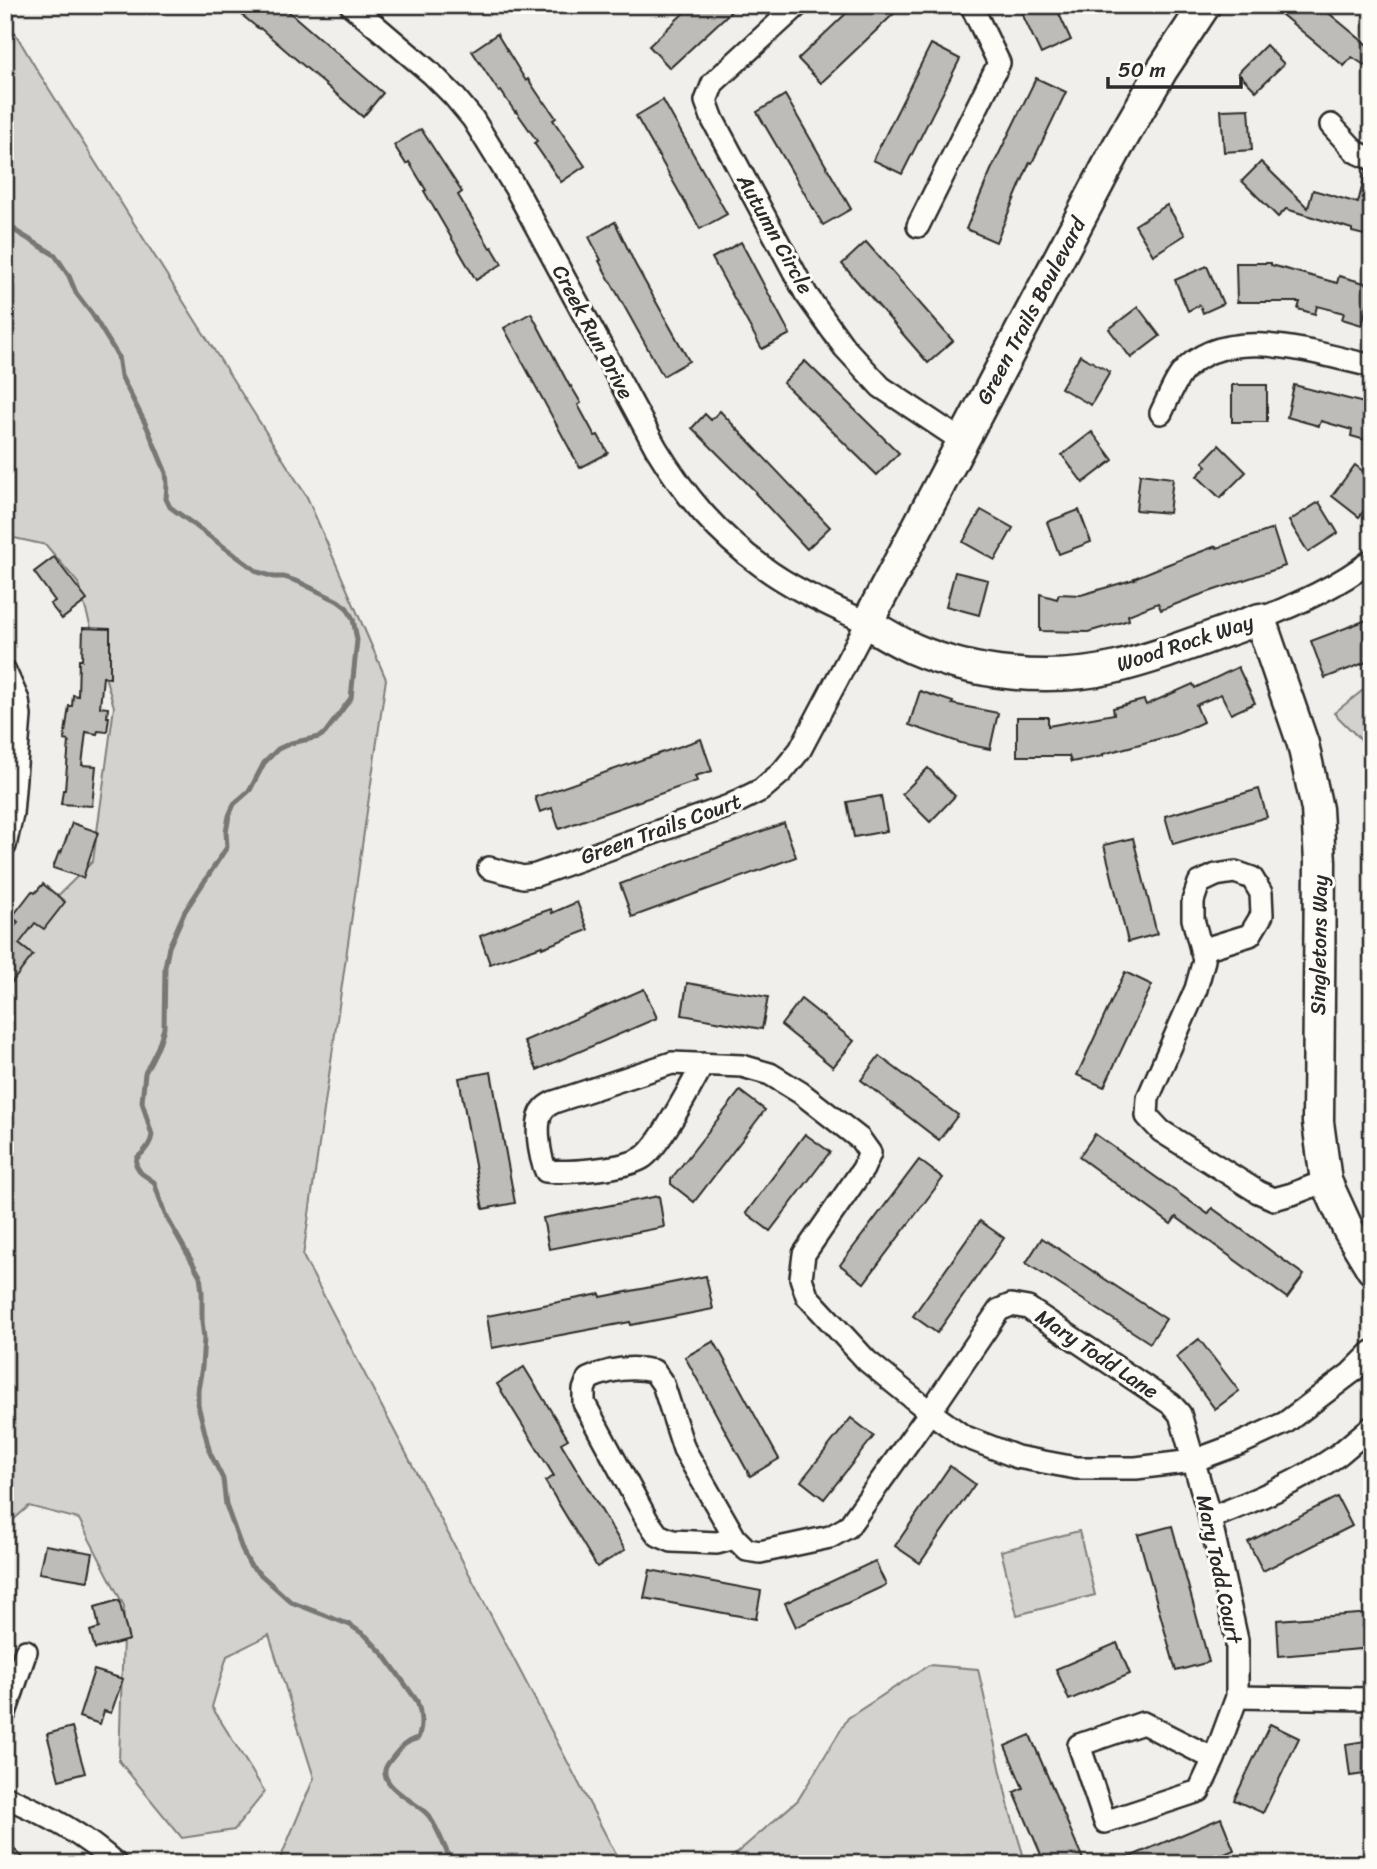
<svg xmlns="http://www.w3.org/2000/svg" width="1377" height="1869" font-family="Sriracha,sans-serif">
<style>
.green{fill:#d3d2cf;stroke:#7f7e7d;stroke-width:2}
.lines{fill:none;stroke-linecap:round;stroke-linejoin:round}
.stream{stroke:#777775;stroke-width:5}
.building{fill:#bdbcb8;stroke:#2b2b2b;stroke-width:2}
.street-casing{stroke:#2b2b2b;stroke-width:26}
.secondary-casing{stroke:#2b2b2b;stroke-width:35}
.street{stroke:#fdfcf7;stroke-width:21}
.secondary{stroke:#fdfcf7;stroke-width:30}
.labels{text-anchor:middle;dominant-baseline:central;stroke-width:6;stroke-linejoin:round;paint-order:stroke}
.street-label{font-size:21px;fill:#2b2b2b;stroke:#fdfcf7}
</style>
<rect width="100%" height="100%" fill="#f0efeb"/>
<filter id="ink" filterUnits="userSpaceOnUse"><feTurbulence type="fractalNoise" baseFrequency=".0143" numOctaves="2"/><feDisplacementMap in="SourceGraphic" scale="14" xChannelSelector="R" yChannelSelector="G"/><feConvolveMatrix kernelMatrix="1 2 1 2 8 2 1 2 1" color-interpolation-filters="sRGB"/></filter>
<g filter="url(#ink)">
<g class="green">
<polygon points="5,16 37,70 307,497 386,679 303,1256 621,1864 278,1864 314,1778 269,1635 227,1656 212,1707 265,1792 234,1830 182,1838 119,1761 124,1606 79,1519 29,1506 5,1527 5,1143 10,1114 5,1083 5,948 93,861 114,707 78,583 46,545 5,536"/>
<polygon points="1372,683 1372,751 1334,713"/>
<polygon points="1079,1531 1095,1595 1017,1615 1001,1551"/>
<polygon points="929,1665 978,1669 1009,1808 1026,1864 724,1864 798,1800 848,1718"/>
</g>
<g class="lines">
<path class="stream" d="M5,219l12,13 38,23 14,21 7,17 16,21 26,42 3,20 26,51 19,46 1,11 -1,15 4,8 88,65 16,5h10l15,5 39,19 9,7 6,11 4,21 -6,58 -26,35 -6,4 -28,6 -13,6 -14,14 -14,27 -16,14 -5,12 -3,16 1,15 -42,64 -16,36 -4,20 -1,61 -6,19 -13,26 -3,29 10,33c-1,10 -8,17 -15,23l-1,7 5,8 13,9 11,32 35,62 2,16v29l2,17 -2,29 -4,23v15l12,48 13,26 3,26 17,47 7,13 41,37 59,23 16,11 19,20 32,45c4,11 6,26 1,37 -12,3 -17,9 -25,19 -3,4 -7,8 -8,13 -3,18 33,33 43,45 9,11 16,31 22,44l4,5"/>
</g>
<g class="building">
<polygon points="251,5 281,5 383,93 363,117 260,28 259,29 243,16"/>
<polygon points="692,5 738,5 670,68 649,46"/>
<polygon points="855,5 903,5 821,83 798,59"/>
<polygon points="1018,5 1055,5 1071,40 1041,54"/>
<polygon points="1270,5 1319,5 1372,49 1372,70 1352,57 1344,66"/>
<polygon points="497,34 526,81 528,79 544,103 545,102 556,118 553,120 585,166 561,182 534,143 537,141 516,111 515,112 501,91 499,92 472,51"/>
<polygon points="931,44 960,59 902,174 873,160"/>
<polygon points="1266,45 1284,64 1256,91 1238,73"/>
<polygon points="1036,78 1066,92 1032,163 1030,162 996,242 966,229 991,170"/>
<polygon points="785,95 851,209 823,225 757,112"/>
<polygon points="663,100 727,214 700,229 636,116"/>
<polygon points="1249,109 1252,150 1224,152 1221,110"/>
<polygon points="421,129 462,192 458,195 490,248 492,247 502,264 476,280 424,191 426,190 409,162 406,164 394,145"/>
<polygon points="1261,162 1308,208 1313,190 1358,203 1366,171 1372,172 1372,237 1352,232 1352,229 1286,209 1278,217 1242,181"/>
<polygon points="1167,205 1185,235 1153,255 1135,225"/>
<polygon points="615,222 635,264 689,361 663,376 599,261 601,260 589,237"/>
<polygon points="741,242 790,334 762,349 712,258"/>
<polygon points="866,242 953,341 928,363 842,264"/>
<polygon points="1236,263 1271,263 1271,265 1337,283 1339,276 1372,285 1362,325 1342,319 1344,313 1317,306 1315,314 1298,309 1300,302 1237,302"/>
<polygon points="1207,266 1223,304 1203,313 1200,305 1188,311 1175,280"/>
<polygon points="1138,307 1160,336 1131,358 1109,329"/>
<polygon points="531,313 570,387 571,386 581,403 578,405 595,436 598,435 608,453 580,468 504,328"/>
<polygon points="1080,355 1110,372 1091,405 1061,388"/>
<polygon points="805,361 899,453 877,475 783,383"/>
<rect x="1232" y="385" width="35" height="37"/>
<polygon points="1294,385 1372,405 1372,431 1369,441 1351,436 1352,430 1321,421 1319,426 1287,417"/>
<polygon points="720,411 830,527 807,549 755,493 756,492 692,428 705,414 711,420"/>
<polygon points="1092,432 1113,460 1083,483 1062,455"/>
<polygon points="1219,445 1246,472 1220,498 1197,476 1207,466 1203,462"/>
<polygon points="1355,465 1372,478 1372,500 1359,517 1332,496"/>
<polygon points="1140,474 1173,478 1169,513 1136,510"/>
<polygon points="1319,502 1338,533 1308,552 1289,521"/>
<polygon points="981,510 1013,528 995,560 963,542"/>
<polygon points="1079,510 1091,542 1059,554 1047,522"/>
<polygon points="1273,529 1285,566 1197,596 1161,610 1158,603 1128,615 1129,620 1088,632 1040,631 1040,594 1057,599 1059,594 1081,595 1135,579 1134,578 1166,565 1216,546 1217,548"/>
<polygon points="54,557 87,600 62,619 50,604 55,601 34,572"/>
<polygon points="955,572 988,580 979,615 946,606"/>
<polygon points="1372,618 1372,660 1325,678 1311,641"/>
<polygon points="83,628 110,629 110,678 103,677 100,707 108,708 107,717 109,717 107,732 98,731 97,734 86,732 82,765 96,766 92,806 61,804 63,790 65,790 69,741 64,740 69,706 72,706 73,695 78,696 79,660 82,660"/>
<polygon points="1238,667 1255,703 1231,714 1221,694 1196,705 1203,722 1177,734 1103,754 1103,756 1071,762 1069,756 1017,756 1017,717 1048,717 1048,726 1114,714 1113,708 1144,700 1146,705 1193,684 1195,688"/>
<polygon points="920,691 953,702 952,704 998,713 990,749 961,743 909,725"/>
<polygon points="701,739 712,771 695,776 697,781 559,829 552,808 540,812 535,797"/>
<polygon points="928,768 955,796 930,822 902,794"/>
<polygon points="1259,789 1267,817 1173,844 1165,816"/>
<polygon points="881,796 887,831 854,837 847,802"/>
<polygon points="72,823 98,832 83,878 53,868 59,852 61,853"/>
<polygon points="784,823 796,857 632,917 620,884"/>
<polygon points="1133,838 1157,934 1128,942 1104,845"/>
<polygon points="43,884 65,902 44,929 35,923 19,944 33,955 5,991 5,933 8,935 18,922 12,917 32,891 35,893"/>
<polygon points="577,902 588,930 542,948 542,946 490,964 480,936 525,918 551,909 552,913"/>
<polygon points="1125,972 1152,985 1104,1087 1077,1075"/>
<polygon points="687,983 768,997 762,1029 682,1015"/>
<polygon points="644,989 657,1018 537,1070 524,1041"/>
<polygon points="801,999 854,1041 833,1067 781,1025"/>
<polygon points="879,1056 958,1115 939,1140 861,1080"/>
<polygon points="491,1072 515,1203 483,1209 459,1078"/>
<polygon points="740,1091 765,1110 694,1202 671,1184 671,1179"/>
<polygon points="805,1134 830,1152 770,1231 746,1213"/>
<polygon points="1095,1134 1208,1214 1212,1208 1304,1275 1287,1298 1176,1217 1171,1224 1079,1157"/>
<polygon points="919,1160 943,1178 864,1283 840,1265"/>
<polygon points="659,1196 664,1227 549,1249 543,1218"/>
<polygon points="980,1221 1004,1238 937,1333 913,1316"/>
<polygon points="1042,1238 1166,1319 1150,1343 1026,1263"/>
<polygon points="706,1276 713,1309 631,1325 630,1322 492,1348 487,1316 600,1294 601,1297"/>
<polygon points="1199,1339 1239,1391 1215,1409 1176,1357"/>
<polygon points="714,1341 779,1459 750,1476 685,1357"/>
<polygon points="524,1367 568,1439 561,1443 625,1550 597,1567 545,1481 554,1476 497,1384"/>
<polygon points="851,1418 874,1436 824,1499 801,1481"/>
<polygon points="950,1466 975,1484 920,1563 895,1546"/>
<polygon points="1337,1497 1352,1526 1263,1571 1248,1542"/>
<polygon points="1172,1526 1209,1662 1176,1671 1138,1535"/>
<polygon points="45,1545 93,1553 88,1581 39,1573"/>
<polygon points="875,1561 886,1585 796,1627 785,1603"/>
<polygon points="650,1570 761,1591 756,1619 644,1598"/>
<polygon points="119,1600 129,1640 95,1649 90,1631 99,1628 95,1607"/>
<polygon points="1372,1613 1372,1648 1279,1656 1277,1620"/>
<polygon points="1117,1643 1130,1674 1069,1700 1056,1669"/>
<polygon points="94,1670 123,1679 111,1713 104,1711 100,1724 79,1717"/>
<polygon points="1270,1724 1299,1738 1263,1813 1234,1800"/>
<polygon points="72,1727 85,1773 59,1780 47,1734"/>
<polygon points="1030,1735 1085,1864 1045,1864 1014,1792 1023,1788 1005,1746"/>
<polygon points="1372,1740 1372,1773 1350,1776 1346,1744"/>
<polygon points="1221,1818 1234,1850 1202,1864 1113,1864"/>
<polygon points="5,1841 30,1864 5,1864"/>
</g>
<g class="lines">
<defs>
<g id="street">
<path d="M351,5l81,69 21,21 20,24 43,70 140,259c29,48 61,86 107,119 31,23 69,39 104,56l-67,127 -18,22 -21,18 -32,16 -193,69 -13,2 -34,-9"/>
<polyline points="798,5 713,83 706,101 713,120 806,294 844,347 881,387 962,441"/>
<polyline points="1331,125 1356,152 1372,159"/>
<polyline points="918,226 999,63 971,5"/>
<path d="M1161,413c6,-12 12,-28 20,-39 42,-53 137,-20 191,-8"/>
<path d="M1260,619c40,-16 78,-33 112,-59"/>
<polyline points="5,671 18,700 20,716 12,814 5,846"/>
<polyline points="1201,950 1250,935 1262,915 1261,893 1252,878 1235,872 1216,875 1199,883 1193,901 1193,919 1204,960 1196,989 1148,1098 1147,1116 1161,1131 1258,1192 1274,1199 1292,1194 1326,1181"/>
<path d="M703,1064c-11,20 -44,84 -61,94 -18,11 -75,15 -96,13 -6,-13 -13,-51 -2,-62 2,-3 6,-5 10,-7l118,-39 70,3 28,8 31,19 59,46 10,14 -7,16 -59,85 -3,24 6,18 60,65 63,51 33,24 54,21 59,11h60l57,-7 46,-17 46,-21 66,-50 21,-21"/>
<path d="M1210,1518c44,-17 89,-36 128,-63 11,-9 22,-19 34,-28"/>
<path d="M735,1538l-18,5 -45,-2 -14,-6 -11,-15 -63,-117v-13l4,-11c21,-10 43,-13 66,-8l9,13 21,65 51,89 12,12 13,2 70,-15 18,-10 82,-115 69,-102 12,-5 17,3 143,96 9,10 30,104 27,122v57l-23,62 -15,32 -94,31 -26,-77 64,-22 71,36"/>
<polyline points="1237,1697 1372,1699"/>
<polyline points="5,1713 26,1651"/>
<path d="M5,1797c40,16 79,38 111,67"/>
</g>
<path id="secondary" d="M1205,5l-43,65 -45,78 -250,475c15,9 31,19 47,26 60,26 135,33 199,19 50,-12 98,-32 147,-49l43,125 14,65 3,53 -2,260 8,59 22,48 24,40"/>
</defs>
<use href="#street" class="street-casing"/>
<use href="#secondary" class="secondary-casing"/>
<use href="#street" class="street"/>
<use href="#secondary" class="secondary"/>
</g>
</g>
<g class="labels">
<g class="street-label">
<text transform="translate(775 234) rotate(61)">Autumn Circle</text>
<text transform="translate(1031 311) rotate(-62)">Green Trails Boulevard</text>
<text transform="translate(593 332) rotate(62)">Creek Run Drive</text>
<text transform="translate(1185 643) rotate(-18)">Wood Rock Way</text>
<text transform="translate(661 829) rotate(-20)">Green Trails Court</text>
<text transform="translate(1319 945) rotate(-89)">Singletons Way</text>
<text transform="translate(1097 1354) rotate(34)">Mary Todd Lane</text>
<text transform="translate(1219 1569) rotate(78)">Mary Todd Court</text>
</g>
</g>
<rect width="1377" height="1869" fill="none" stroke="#fdfcf7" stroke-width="28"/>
<rect x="14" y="14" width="1349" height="1841" fill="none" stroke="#2b2b2b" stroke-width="2.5" filter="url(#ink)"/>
<path d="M1108 77v10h133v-10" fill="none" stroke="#2b2b2b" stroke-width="3.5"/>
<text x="1118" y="77" font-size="21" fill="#2b2b2b" stroke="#fdfcf7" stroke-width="5" paint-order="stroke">50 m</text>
</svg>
